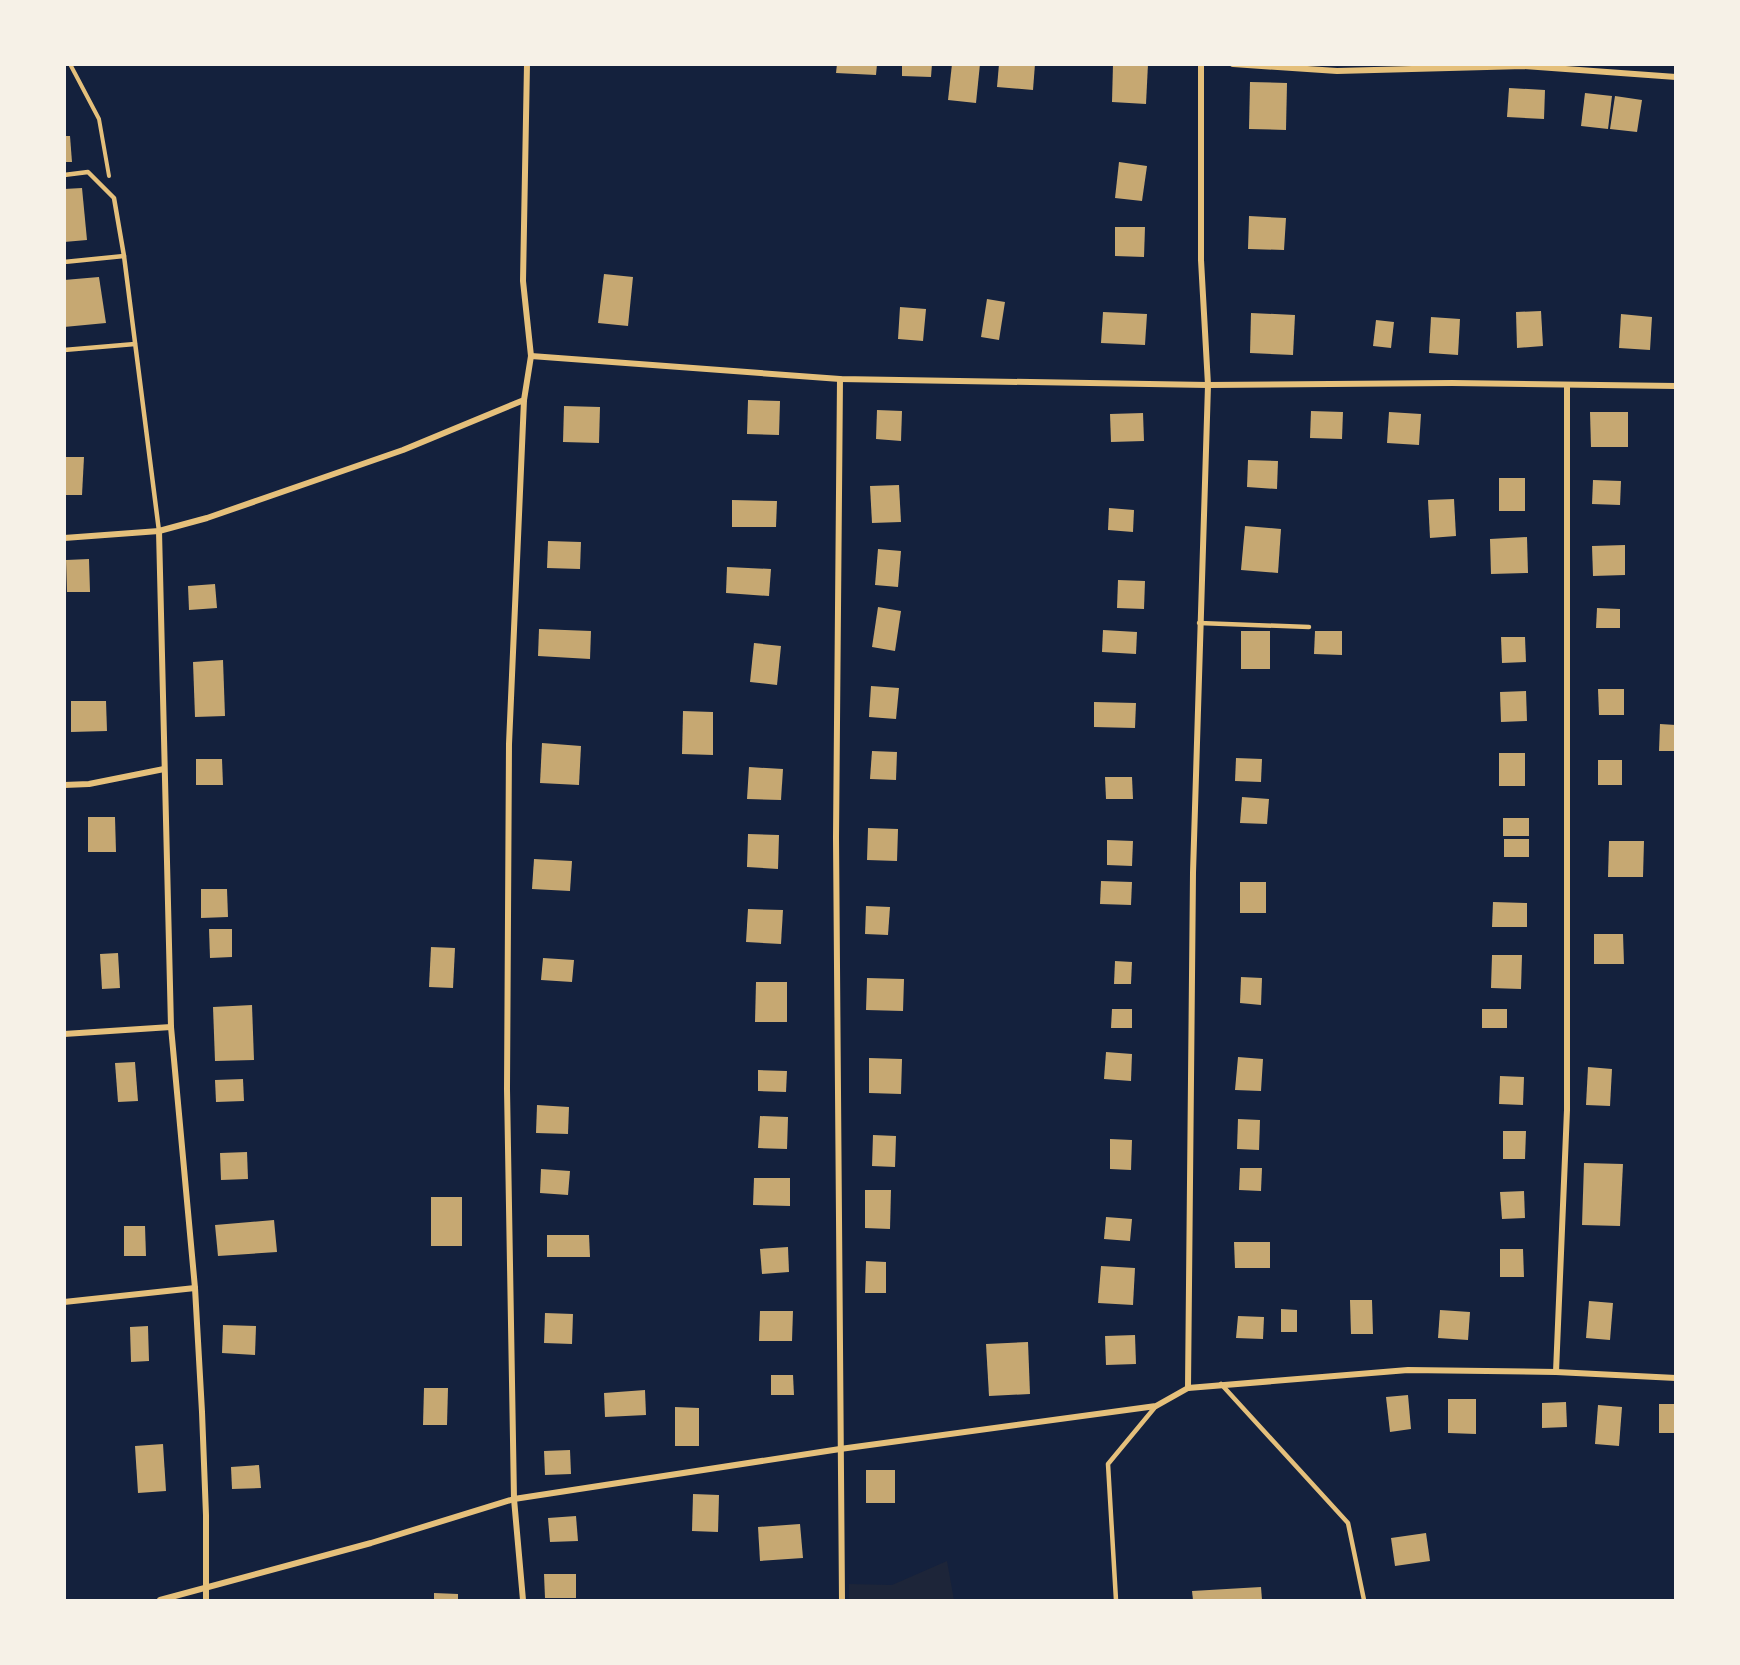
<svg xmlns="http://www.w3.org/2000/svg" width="1740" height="1665" font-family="'Work Sans',sans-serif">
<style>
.green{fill:#1d2539}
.building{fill:#c6a872}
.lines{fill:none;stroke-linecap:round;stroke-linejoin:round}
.path{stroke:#e5c07b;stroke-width:4}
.service{stroke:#e5c07b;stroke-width:4.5}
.minor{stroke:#e5c07b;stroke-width:6}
</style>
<rect width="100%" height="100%" fill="#14213d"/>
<polygon class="green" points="947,1561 954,1600 849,1600 849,1584 892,1585"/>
<g class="building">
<polygon points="837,64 877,64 876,75 836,73"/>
<polygon points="902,64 932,64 931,77 902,76"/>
<polygon points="952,64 980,64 976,103 948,100"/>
<polygon points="999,64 1035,64 1033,90 997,87"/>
<polygon points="1113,64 1148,64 1146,104 1112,102"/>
<polygon points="1250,82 1287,83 1286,130 1249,129"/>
<polygon points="1509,88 1545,90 1544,119 1507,117"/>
<polygon points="1585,93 1612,96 1608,129 1581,126"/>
<polygon points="1615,96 1642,100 1637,132 1610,129"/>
<polygon points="64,136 70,136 72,162 64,162"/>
<polygon points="1119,162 1147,166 1142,201 1115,198"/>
<polygon points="82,188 87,240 64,242 64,189"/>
<polygon points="1249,216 1286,218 1284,250 1248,249"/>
<polygon points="1115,227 1145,227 1144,257 1115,256"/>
<polygon points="604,274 633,277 628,326 598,323"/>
<polygon points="99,277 106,323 64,327 64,280"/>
<polygon points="987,299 1005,302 999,340 981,337"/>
<polygon points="900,307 926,309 923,341 898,339"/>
<polygon points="1541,311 1543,346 1517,348 1516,312"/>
<polygon points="1103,312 1147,314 1145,345 1101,343"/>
<polygon points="1251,313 1295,315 1293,355 1250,353"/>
<polygon points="1621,314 1652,317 1650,350 1619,348"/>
<polygon points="1431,317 1460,319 1458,355 1429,353"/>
<polygon points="1376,320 1394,322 1391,348 1373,346"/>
<polygon points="748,400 780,401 779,435 747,434"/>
<polygon points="564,406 600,407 599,443 563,442"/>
<polygon points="877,410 902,411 901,441 876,439"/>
<polygon points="1311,411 1343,412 1342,439 1310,438"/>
<polygon points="1389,412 1421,414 1419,445 1387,443"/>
<polygon points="1590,412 1628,412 1628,447 1591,447"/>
<polygon points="1143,413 1144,441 1111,442 1110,414"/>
<polygon points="64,457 84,457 82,495 64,495"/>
<polygon points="1248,460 1278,461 1277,489 1247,487"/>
<rect x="1499" y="478" width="26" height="33"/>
<polygon points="1593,480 1621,481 1620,505 1592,504"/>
<polygon points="899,485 901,522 872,523 870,486"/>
<polygon points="1454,499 1456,536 1430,538 1428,500"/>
<polygon points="732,500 777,501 776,527 732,527"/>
<polygon points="1109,508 1134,510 1133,532 1108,530"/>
<polygon points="1245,526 1281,529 1278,573 1241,570"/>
<polygon points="1527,537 1528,573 1491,574 1490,539"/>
<polygon points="548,541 581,542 580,569 547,568"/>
<polygon points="1625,545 1625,575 1593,576 1592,546"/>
<polygon points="878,549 901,551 898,587 875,585"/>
<polygon points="89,559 90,592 67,592 66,560"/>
<polygon points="727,567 771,569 769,596 726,593"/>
<polygon points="1118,580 1145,581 1144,609 1117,608"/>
<polygon points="215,584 217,608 189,610 188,586"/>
<polygon points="878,607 901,611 895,651 872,647"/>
<polygon points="1597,608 1620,609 1620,628 1596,628"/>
<polygon points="539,629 591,631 590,659 538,656"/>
<polygon points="1103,630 1137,632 1136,654 1102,652"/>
<rect x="1241" y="631" width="29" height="38"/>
<polygon points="1315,631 1342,631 1342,655 1314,654"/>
<polygon points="1501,637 1525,637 1526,662 1502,663"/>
<polygon points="754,643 781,646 777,685 750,682"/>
<polygon points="223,660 225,716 195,717 193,662"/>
<polygon points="871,686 899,688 896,719 869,717"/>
<polygon points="1598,689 1624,689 1624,715 1599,715"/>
<polygon points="1526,691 1527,721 1501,722 1500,692"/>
<polygon points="71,701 106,701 107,731 71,732"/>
<polygon points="1094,702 1136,703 1135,728 1094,727"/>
<polygon points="683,711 713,712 713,755 682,754"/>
<polygon points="1660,724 1676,725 1676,751 1659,751"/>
<polygon points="542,743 581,746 579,785 540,783"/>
<polygon points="872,751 897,752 896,780 870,779"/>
<rect x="1499" y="753" width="26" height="33"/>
<polygon points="1236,758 1262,759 1261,782 1235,781"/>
<polygon points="196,759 222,759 223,785 196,785"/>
<rect x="1598" y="760" width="24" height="25"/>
<polygon points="749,767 783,769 781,800 747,799"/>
<polygon points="1105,777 1132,777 1133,799 1106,799"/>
<polygon points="1242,797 1269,799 1267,824 1240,823"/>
<polygon points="88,817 115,817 116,852 88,852"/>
<rect x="1503" y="818" width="26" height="18"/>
<polygon points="868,828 898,829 897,861 867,860"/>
<polygon points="748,834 779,835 778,869 747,867"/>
<rect x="1504" y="839" width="25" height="18"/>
<polygon points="1107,840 1133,841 1132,866 1107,865"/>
<polygon points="1609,841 1644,841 1643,877 1608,877"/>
<polygon points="534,859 572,861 570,891 532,889"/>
<polygon points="1101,881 1132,882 1131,905 1100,904"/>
<rect x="1240" y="882" width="26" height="31"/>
<polygon points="201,889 227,889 228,917 201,918"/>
<polygon points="1493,902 1527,903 1527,927 1492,927"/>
<polygon points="866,906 890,907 888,935 865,934"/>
<polygon points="748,909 783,910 781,944 746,942"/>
<polygon points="209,929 232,929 232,957 210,958"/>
<polygon points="1594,934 1623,934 1624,964 1594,964"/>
<polygon points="431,947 455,948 453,988 429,987"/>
<polygon points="118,953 120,988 102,989 100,954"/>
<polygon points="1492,955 1522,955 1521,989 1491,988"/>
<polygon points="543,958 574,960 572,982 541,980"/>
<polygon points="1115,961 1132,962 1131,984 1114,984"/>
<polygon points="1241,977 1262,978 1261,1005 1240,1003"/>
<polygon points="867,978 904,979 903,1011 866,1010"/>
<polygon points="756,982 787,982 787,1022 755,1022"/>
<polygon points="252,1005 254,1060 215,1061 213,1007"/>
<polygon points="1112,1009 1132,1009 1132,1028 1111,1028"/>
<rect x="1482" y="1009" width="25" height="19"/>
<polygon points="1106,1052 1132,1054 1131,1081 1104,1079"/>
<polygon points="1238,1057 1263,1059 1261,1091 1235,1090"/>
<polygon points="869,1058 902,1059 901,1094 869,1093"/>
<polygon points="135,1062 138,1101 118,1102 115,1063"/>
<polygon points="1588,1067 1612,1069 1610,1106 1586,1105"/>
<polygon points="758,1070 787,1071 786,1092 758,1091"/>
<polygon points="1500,1076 1524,1077 1523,1105 1499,1104"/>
<polygon points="243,1079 244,1101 216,1102 215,1080"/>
<polygon points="537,1105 569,1107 568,1134 536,1133"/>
<polygon points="760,1116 788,1117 787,1149 758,1148"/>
<polygon points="1238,1119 1260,1120 1259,1150 1237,1149"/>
<polygon points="1503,1131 1526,1131 1525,1159 1503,1159"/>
<polygon points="873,1135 896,1136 895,1167 872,1166"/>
<polygon points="1110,1139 1132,1140 1131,1170 1110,1169"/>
<polygon points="247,1152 248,1179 221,1180 220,1153"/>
<polygon points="1584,1163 1623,1164 1620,1226 1582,1225"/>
<polygon points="1240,1168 1262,1168 1261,1191 1239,1190"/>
<polygon points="541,1169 570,1171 568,1195 540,1193"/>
<polygon points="754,1178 790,1178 790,1206 753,1205"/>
<polygon points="865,1190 891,1190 890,1229 865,1228"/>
<polygon points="1524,1191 1525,1218 1502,1219 1500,1192"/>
<rect x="431" y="1197" width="31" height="49"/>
<polygon points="1106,1217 1132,1219 1130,1241 1104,1239"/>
<polygon points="274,1220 277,1252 218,1256 215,1225"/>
<polygon points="124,1226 145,1226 146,1256 124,1256"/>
<polygon points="547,1235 589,1235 590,1257 547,1257"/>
<polygon points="1234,1242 1270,1242 1270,1268 1235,1268"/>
<polygon points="788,1247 789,1272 762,1274 760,1249"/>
<polygon points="1500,1249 1523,1249 1524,1277 1500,1277"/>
<polygon points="866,1261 886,1262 886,1293 865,1293"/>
<polygon points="1101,1266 1135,1268 1133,1305 1098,1303"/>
<polygon points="1350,1300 1372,1300 1373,1334 1351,1334"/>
<polygon points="1589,1301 1613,1303 1610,1340 1586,1338"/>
<polygon points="1281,1309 1297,1310 1297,1332 1281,1332"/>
<polygon points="1440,1310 1470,1312 1468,1340 1438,1338"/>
<polygon points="760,1311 793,1311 792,1341 759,1341"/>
<polygon points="545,1313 573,1314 572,1344 544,1343"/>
<polygon points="1238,1316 1264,1317 1263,1339 1236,1338"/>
<polygon points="223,1325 256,1326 255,1355 222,1353"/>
<polygon points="148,1326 149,1361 131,1362 130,1327"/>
<polygon points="1135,1335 1136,1364 1106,1365 1105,1336"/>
<polygon points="1028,1342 1030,1394 989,1396 986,1344"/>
<polygon points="771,1375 793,1375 794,1395 771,1395"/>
<polygon points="424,1388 448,1388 447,1425 423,1425"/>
<polygon points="645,1390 646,1415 605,1417 604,1393"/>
<polygon points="1408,1395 1411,1429 1390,1432 1386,1397"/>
<polygon points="1448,1399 1476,1399 1476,1434 1448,1433"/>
<polygon points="1566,1402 1567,1427 1542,1428 1542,1403"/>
<rect x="1659" y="1404" width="17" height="29"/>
<polygon points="1598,1405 1622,1407 1619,1446 1595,1444"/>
<polygon points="675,1407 699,1408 699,1446 675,1446"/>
<polygon points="163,1444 166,1491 138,1493 135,1446"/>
<polygon points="570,1450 571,1474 545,1475 544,1451"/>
<polygon points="259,1465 261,1488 232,1489 231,1467"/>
<rect x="866" y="1470" width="29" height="33"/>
<polygon points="693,1494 719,1495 718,1532 692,1531"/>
<polygon points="576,1516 578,1541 550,1542 548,1518"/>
<polygon points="800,1524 803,1558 760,1561 758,1527"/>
<polygon points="1426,1533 1430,1561 1395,1566 1391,1538"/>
<polygon points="544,1574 576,1574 576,1598 545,1598"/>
<polygon points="1261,1587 1262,1600 1193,1600 1192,1591"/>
<polygon points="434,1593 458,1594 458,1600 434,1600"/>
</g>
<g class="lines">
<polyline class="path" points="70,64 99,119 109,176"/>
<g class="service">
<polyline points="64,175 88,172 114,198 124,256 159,531"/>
<polyline points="64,262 124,256"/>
<polyline points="64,350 135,344"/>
<polyline points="1199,623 1309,627"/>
<polyline points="1221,1384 1348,1523 1364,1600"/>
<polyline points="1116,1600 1108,1464 1156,1406"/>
</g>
<g class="minor">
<polyline points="1233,64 1337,71 1524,66 1676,77"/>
<polyline points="531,356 840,379 1208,385 1452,383 1676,386"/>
<polyline points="840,379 836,838 842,1600"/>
<polyline points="159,531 171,1027 195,1288 202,1412 206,1515 206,1600"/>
<polyline points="64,538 159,531 207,518 403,450 524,400 531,356 523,281 527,64"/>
<polyline points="64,785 89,784 164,769"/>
<polyline points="64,1034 171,1027"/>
<polyline points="64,1302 195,1288"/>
<polyline points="1556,1372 1567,1110 1567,386"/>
<polyline points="1188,1388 1193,873 1208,385 1201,260 1201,64"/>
<polyline points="160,1600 371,1543 514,1499 840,1449 1156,1406 1188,1388 1408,1370 1556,1372 1676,1378"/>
<polyline points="523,1600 514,1499 507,1089 509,744 524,400"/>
</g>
</g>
<rect width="1740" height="1665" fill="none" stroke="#f6f1e7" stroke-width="132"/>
</svg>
